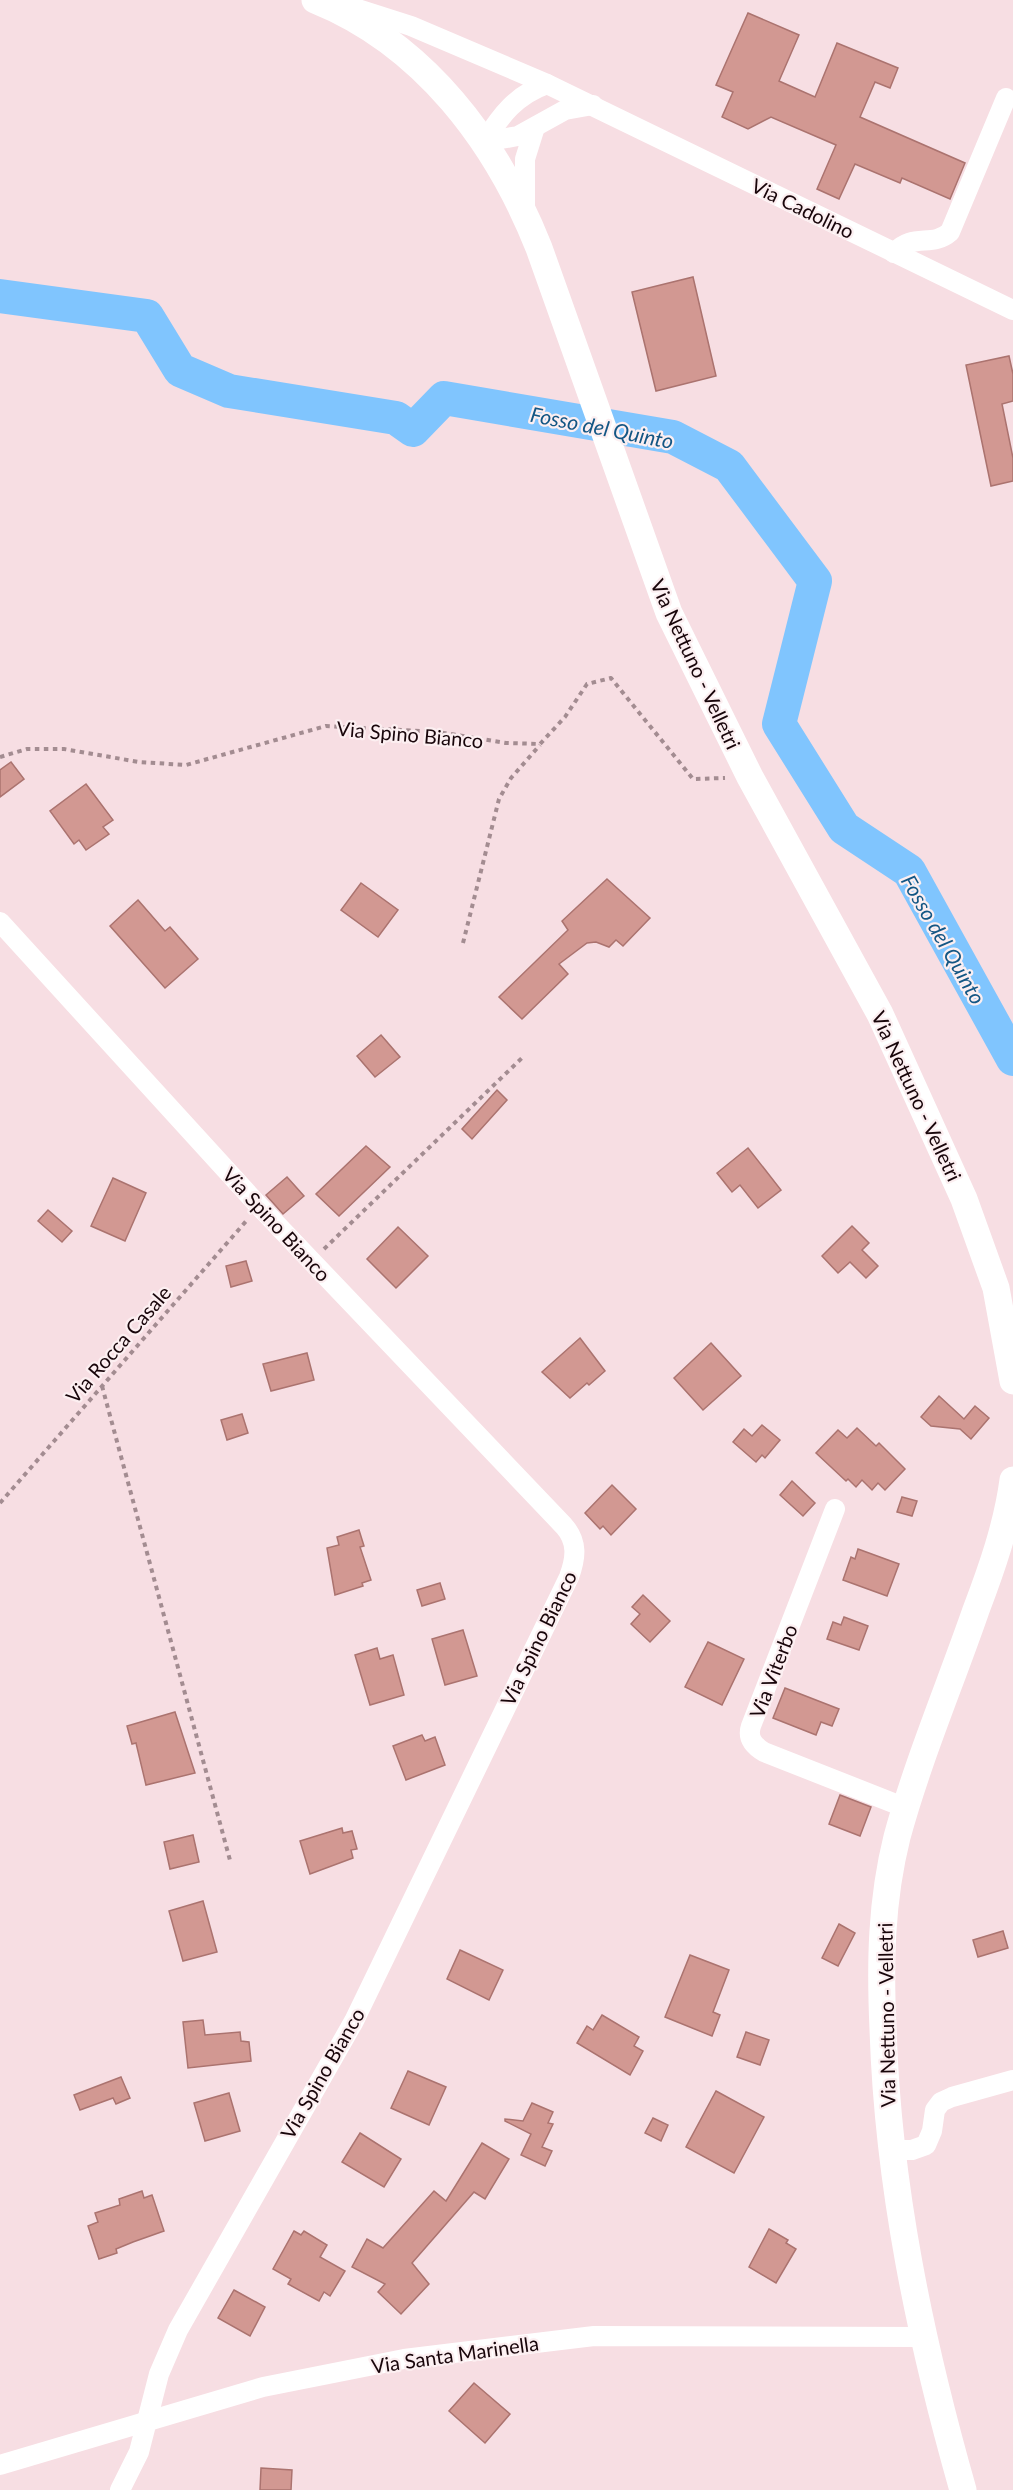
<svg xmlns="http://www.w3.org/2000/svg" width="1013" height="2490" font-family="Lato,sans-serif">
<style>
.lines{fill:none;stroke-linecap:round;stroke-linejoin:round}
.river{stroke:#80c5fe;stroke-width:34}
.building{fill:#d29892;stroke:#ab736f;stroke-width:1.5}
.path{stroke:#a38c91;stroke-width:4;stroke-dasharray:4.5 4.5;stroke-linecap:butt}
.street{stroke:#fff;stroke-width:20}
.secondary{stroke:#fff;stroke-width:27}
.labels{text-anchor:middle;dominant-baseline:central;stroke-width:4.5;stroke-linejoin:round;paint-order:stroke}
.street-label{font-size:20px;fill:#18050a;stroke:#fceff1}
.water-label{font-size:21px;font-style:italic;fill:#135684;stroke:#fceff1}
</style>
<rect width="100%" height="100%" fill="#f7dee3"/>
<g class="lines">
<polyline class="river" points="0,296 147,316 180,370 229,391 396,418 413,430 444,398 673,437 729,466 815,581 779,724 844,828 909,871 1013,1059"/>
</g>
<g class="building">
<polygon points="748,13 799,35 779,81 815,97 837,43 898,68 890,88 875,82 860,117 965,163 950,199 902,178 900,183 855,164 839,199 817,189 836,145 771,117 748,129 722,117 733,92 716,85"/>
<polygon points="693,277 716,376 656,391 632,292"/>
<polygon points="1009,356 1013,374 1013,401 1002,404 1013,458 1013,481 991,486 966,365"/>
<polygon points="11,762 24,779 0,797 0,770"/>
<polygon points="86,784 113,820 103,827 109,834 86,850 79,840 74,844 50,811"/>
<polygon points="607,879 650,918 623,946 616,940 609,947 596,942 587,943 559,964 568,974 522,1019 499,997 568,930 562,921"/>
<polygon points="361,883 398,910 378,937 341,910"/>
<polygon points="138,900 165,931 170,927 198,959 165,988 110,926"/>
<polygon points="381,1035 400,1057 375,1077 357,1056"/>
<polygon points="497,1090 507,1100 472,1139 462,1129"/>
<polygon points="366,1146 390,1167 339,1216 316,1194"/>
<polygon points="748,1148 781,1190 758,1208 740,1185 732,1192 717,1173"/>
<polygon points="287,1177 304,1196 283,1214 266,1195"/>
<polygon points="113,1178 146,1193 125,1241 91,1226"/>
<polygon points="48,1210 72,1231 62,1242 38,1221"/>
<polygon points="852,1226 869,1243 862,1250 878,1266 866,1278 850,1262 838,1273 822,1256"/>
<polygon points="398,1227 428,1256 396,1288 367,1259"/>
<polygon points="246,1261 252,1281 231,1287 226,1266"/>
<polygon points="580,1338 605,1371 589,1385 587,1383 570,1398 542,1372"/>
<polygon points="711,1343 741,1376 703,1410 674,1378"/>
<polygon points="307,1353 314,1380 271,1391 263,1364"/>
<polygon points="939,1396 964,1419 975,1406 989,1418 971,1439 960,1429 931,1426 921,1417"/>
<polygon points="242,1414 248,1433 227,1440 221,1420"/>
<polygon points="762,1425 780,1440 765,1458 762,1455 756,1462 733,1442 744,1429 752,1436"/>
<polygon points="857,1428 876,1446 879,1443 905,1469 885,1490 878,1483 872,1490 862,1480 856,1487 848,1479 846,1481 816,1453 838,1430 847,1438"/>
<polygon points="792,1481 815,1503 803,1516 780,1495"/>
<polygon points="612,1485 636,1509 611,1535 603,1526 600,1529 585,1513"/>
<polygon points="902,1497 917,1501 912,1516 897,1512"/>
<polygon points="359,1530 364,1546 360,1547 371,1580 362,1583 363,1586 335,1595 327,1548 339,1545 337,1537"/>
<polygon points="858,1549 899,1564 887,1596 843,1580 851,1557 855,1559"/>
<polygon points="440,1583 445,1599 422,1606 417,1590"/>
<polygon points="643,1595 670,1621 650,1642 631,1624 640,1614 632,1607"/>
<polygon points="844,1617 868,1626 859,1650 827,1639 833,1622 841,1625"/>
<polygon points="463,1630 477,1676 445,1685 432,1639"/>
<polygon points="708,1642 744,1659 722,1705 685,1687"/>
<polygon points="377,1648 380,1659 393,1655 404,1695 370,1705 355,1655"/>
<polygon points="785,1688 839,1709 832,1726 821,1722 816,1735 773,1718"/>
<polygon points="175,1712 195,1773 146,1785 136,1743 132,1744 127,1726"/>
<polygon points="422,1735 425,1741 435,1737 445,1765 406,1780 393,1746"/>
<polygon points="840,1795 871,1807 860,1836 829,1824"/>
<polygon points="342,1828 343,1833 352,1831 357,1849 351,1850 353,1858 310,1874 300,1841"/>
<polygon points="193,1835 199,1862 170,1869 164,1842"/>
<polygon points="203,1901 217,1952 183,1961 169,1911"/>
<polygon points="839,1924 855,1933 838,1966 822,1958"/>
<polygon points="1003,1931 1008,1948 978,1957 973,1940"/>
<polygon points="460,1950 503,1970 489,2000 447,1979"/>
<polygon points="690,1955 729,1970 713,2012 720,2015 712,2036 665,2017"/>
<polygon points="602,2015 639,2037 634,2046 643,2051 630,2075 577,2043 587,2026 593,2030"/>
<polygon points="203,2020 205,2035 240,2032 241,2041 249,2042 251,2061 188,2068 183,2022"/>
<polygon points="746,2032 769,2040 760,2065 737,2057"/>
<polygon points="408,2071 446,2087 429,2125 391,2108"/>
<polygon points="121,2077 130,2098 116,2104 113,2098 80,2110 74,2095"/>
<polygon points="716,2091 764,2117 734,2173 686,2147"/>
<polygon points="229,2093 240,2131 205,2141 194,2103"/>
<polygon points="532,2103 553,2112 548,2123 553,2124 542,2147 552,2151 545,2166 521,2155 531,2134 505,2121 505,2119 523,2121"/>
<polygon points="653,2118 668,2125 661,2141 645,2133"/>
<polygon points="360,2133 401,2159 384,2187 342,2162"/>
<polygon points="482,2143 509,2159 485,2199 474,2192 412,2263 429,2284 401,2314 378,2292 385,2284 352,2267 367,2239 383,2248 434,2191 446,2201"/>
<polygon points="142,2191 144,2198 152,2195 164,2231 133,2242 116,2249 117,2253 99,2259 88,2226 98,2222 95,2213 120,2205 119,2199"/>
<polygon points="769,2229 788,2240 786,2243 796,2249 776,2283 749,2267"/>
<polygon points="294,2231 301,2235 304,2231 327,2245 320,2257 345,2271 330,2296 324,2292 319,2301 288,2284 291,2279 273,2269"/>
<polygon points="234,2290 265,2307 250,2336 218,2318"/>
<polygon points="474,2383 510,2414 485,2443 449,2411"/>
<polygon points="261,2468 292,2470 291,2490 260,2490"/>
</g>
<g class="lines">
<g class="path">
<polyline points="0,757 27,749 64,749 139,762 186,765 326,726 438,732 506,743 540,744 565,717 587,684 611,678 693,779 725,778"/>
<polyline points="463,943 499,799 511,778 540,745"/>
<polyline points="324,1249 524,1056"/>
<polyline points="102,1386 231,1864"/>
<polyline points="0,1503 248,1219"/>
</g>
<g class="street">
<polyline points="342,4 411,26 547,84 1013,310"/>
<polyline points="484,142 518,136 565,110 593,105"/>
<path d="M484,142c17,-27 32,-47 63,-58"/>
<polyline points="525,210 525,159 535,127"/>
<path d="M894,253c19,-21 38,-5 56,-21l56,-134"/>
<path d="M0,922l259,284 305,320c14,16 12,32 5,51l-215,444 -176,309 -19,44 -20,78 -19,38"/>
<path d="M835,1509l-84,217c-4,12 3,20 13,26l142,56"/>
<polyline points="892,2150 912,2150 926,2145 932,2131 935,2110 941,2102 952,2097 1013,2080"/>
<polyline points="0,2465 263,2387 404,2359 594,2336 922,2337"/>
</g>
<g class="secondary">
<path d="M315,0c109,44 182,142 224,248l130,365 81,164 130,237 84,185 32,89 17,93"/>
<path d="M963,2490c-43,-151 -75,-304 -80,-461 -3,-66 -2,-128 14,-192 21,-77 53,-152 79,-227 16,-42 31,-85 37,-130"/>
</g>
</g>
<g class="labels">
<g class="street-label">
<text transform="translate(803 208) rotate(26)">Via Cadolino</text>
<text transform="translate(696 664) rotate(65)">Via Nettuno - Velletri</text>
<text transform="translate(410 734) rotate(5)">Via Spino Bianco</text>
<text transform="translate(917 1096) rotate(65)">Via Nettuno - Velletri</text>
<text transform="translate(277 1224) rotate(47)">Via Spino Bianco</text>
<text transform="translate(118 1344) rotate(-49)">Via Rocca Casale</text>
<text transform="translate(538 1638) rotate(-64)">Via Spino Bianco</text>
<text transform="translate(773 1671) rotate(-69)">Via Viterbo</text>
<text transform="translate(886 2015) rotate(-91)">Via Nettuno - Velletri</text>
<text transform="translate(322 2073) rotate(-60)">Via Spino Bianco</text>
<text transform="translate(455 2354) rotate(-8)">Via Santa Marinella</text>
</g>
<g class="water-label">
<text transform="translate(602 427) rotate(11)">Fosso del Quinto</text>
<text transform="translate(944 939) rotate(60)">Fosso del Quinto</text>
</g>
</g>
</svg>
